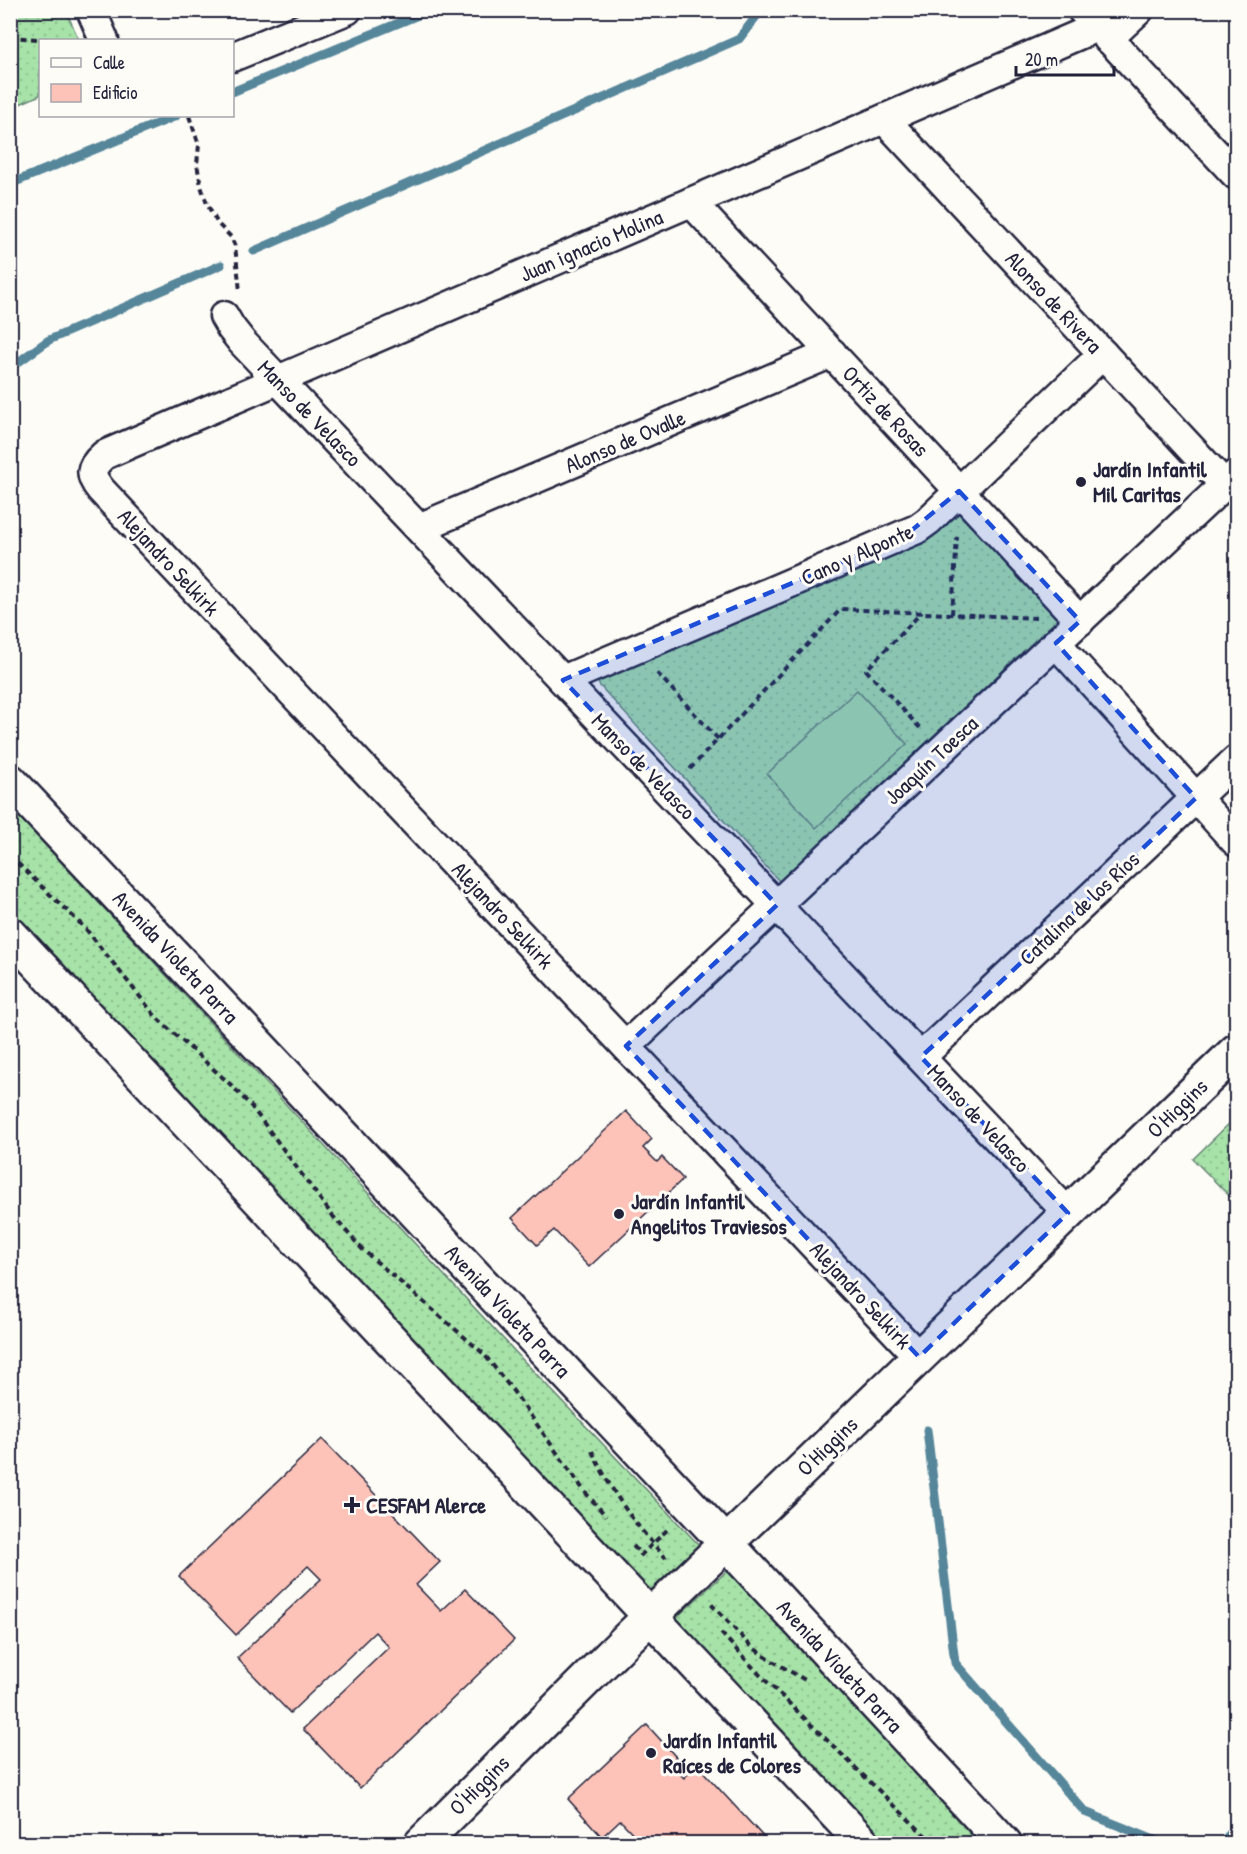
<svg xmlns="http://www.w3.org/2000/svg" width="1247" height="1854" font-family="'Patrick Hand',sans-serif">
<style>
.grass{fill:url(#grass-dots);stroke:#648272;stroke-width:1.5}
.garden{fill:#a7e3a9;stroke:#648272;stroke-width:1.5}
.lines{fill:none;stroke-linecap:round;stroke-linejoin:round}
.stream{stroke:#57869a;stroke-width:9}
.building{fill:#fec3b8;stroke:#22223b;stroke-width:1.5}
.minor-casing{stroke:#22223b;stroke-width:33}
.tertiary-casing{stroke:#22223b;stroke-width:38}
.secondary-casing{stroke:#22223b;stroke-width:38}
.path{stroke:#22223b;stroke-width:4;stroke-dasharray:6 4.5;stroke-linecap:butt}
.minor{stroke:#fdfcf7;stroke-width:28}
.tertiary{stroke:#fdfcf7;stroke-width:33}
.secondary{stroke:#fdfcf7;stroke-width:33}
.marked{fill:#1d4ed8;fill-opacity:0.2;stroke:#1d4ed8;stroke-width:4.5;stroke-dasharray:12 8;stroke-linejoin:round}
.poi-dot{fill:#22223b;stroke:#fdfcf7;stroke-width:2}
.labels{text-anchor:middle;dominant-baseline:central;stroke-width:6;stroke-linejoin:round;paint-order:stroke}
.street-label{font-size:22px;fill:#22223b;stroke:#fdfcf7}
.poi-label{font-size:22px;font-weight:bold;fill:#22223b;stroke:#fdfcf7;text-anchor:start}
</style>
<defs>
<pattern id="grass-dots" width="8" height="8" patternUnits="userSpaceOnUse" patternTransform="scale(1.5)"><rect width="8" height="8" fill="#a7e3a9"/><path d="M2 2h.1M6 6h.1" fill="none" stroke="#8fc292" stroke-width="1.8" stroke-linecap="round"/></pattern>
</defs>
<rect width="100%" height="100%" fill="#fdfcf7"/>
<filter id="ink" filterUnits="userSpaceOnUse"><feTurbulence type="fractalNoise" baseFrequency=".0167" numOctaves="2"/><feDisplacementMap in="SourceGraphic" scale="12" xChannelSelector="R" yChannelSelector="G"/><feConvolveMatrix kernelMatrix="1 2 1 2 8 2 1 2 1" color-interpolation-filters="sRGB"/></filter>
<g filter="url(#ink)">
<g class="grass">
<polygon points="11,10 66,11 79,40 40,40 40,95 11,108"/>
<polygon points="958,507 1060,617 779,881 599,685 598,679"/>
<polygon points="11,808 521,1358 699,1545 650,1591 11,910"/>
<polygon points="1236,1117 1236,1203 1193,1159"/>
<polygon points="729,1569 986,1843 886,1843 676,1618"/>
</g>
<polygon class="garden" points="857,690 907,744 816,828 767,774"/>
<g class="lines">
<g class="stream">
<polyline points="232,92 430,10"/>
<polyline points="10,184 176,116"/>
<polyline points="254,251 739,39 761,10"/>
<polyline points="10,368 49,340 221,265"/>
<polyline points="927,1430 955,1663 1085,1812 1164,1844"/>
<polyline points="1220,1844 1236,1828"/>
</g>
</g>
<g class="building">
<polygon points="626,1111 652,1139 643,1148 657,1162 662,1157 683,1179 589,1267 554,1230 537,1245 512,1218"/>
<polygon points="322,1439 440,1562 416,1585 441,1611 465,1589 514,1640 360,1788 303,1729 389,1647 375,1632 290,1713 237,1658 321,1579 308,1566 236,1635 179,1576"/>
<polygon points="647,1725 676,1757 670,1764 684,1778 697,1765 770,1844 643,1844 620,1820 602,1837 568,1799"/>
</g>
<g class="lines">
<defs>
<g id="minor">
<polyline points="91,10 104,40"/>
<polyline points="1082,10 1236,175"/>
<polyline points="1108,39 1139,10"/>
<polyline points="232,57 347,10"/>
<polyline points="884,119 1225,485"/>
<polyline points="691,202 1080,621"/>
<polyline points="224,316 231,328 242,342 1068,1213"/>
<polyline points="419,528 832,353"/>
<polyline points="1056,643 1236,842"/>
<polyline points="563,680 917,529 928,521 1103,354"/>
<polyline points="626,1046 1236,474"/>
<polyline points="921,1057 1236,760"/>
<path d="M919,1357l-818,-867c-12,-15 -12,-22 3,-35l993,-428"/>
</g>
<polyline id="tertiary" points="421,1844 628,1638 1236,1051"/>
<g id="secondary">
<polyline points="10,781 726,1543 1005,1844"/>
<polyline points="10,934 864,1844"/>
</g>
</defs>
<use href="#minor" class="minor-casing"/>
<use href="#tertiary" class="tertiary-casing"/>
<use href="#secondary" class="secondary-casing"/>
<g class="path">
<polyline points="10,37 52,40"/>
<polyline points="189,116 199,145 197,164 201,186 207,204 218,224 231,237 235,246 240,291"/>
<polyline points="952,614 957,537"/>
<polyline points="657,673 718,739"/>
<polyline points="920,728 866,670 922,612"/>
<polyline points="690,769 841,609 1036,618"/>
<polyline points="10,856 85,928 157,1018 231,1085 251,1106 332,1215 363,1250 484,1354 513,1391 585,1492 606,1516"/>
<path d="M592,1451c20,42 42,73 74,107"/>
<polyline points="633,1546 641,1554"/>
<polyline points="640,1556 669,1528"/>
<polyline points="711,1604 750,1645 764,1656 805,1680"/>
<polyline points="721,1633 760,1675 934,1844"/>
</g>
<use href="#minor" class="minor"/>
<use href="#tertiary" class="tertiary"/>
<use href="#secondary" class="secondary"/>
</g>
</g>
<path class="marked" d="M959,491l121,130 -24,22 140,155 -275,259 147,156 -149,144 -293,-311 151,-141 -214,-225 343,-145z"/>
<g class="poi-dot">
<circle cx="1081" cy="482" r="6"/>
<circle cx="619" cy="1214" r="6"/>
<path d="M349 1496h6v6h6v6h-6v6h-6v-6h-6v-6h6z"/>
<circle cx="651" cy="1753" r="6"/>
</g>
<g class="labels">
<g class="street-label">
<text transform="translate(591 245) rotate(-23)">Juan ignacio Molina</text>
<text transform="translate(1054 302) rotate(47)">Alonso de Rivera</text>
<text transform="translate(886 411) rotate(47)">Ortiz de Rosas</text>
<text transform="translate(310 413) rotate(46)">Manso de Velasco</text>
<text transform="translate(625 441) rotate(-23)">Alonso de Ovalle</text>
<text transform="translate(857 554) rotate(-24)">Cano y Alponte</text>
<text transform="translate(169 562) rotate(47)">Alejandro Selkirk</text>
<text transform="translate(931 760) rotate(-43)">Joaquín Toesca</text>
<text transform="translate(644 766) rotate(46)">Manso de Velasco</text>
<text transform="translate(1079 908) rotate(-43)">Catalina de los Ríos</text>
<text transform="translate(503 915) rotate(47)">Alejandro Selkirk</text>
<text transform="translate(176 957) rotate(47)">Avenida Violeta Parra</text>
<text transform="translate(1177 1108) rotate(-44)">O'Higgins</text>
<text transform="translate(979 1118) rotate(47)">Manso de Velasco</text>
<text transform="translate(861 1295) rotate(47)">Alejandro Selkirk</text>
<text transform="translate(508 1311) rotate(47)">Avenida Violeta Parra</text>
<text transform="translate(827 1446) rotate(-44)">O'Higgins</text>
<text transform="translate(840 1666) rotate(47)">Avenida Violeta Parra</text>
<text transform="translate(479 1785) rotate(-45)">O'Higgins</text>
</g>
<g class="poi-label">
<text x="1093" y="469">Jardín Infantil<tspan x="1093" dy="25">Mil Caritas</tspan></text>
<text x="631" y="1201">Jardín Infantil<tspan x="631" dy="25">Angelitos Traviesos</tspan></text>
<text x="366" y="1505">CESFAM Alerce</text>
<text x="663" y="1740">Jardín Infantil<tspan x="663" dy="25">Raíces de Colores</tspan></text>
</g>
</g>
<rect width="1247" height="1854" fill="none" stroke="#fdfcf7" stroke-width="36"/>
<rect x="18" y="18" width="1211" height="1818" fill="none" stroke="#22223b" stroke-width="2" filter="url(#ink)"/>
<rect x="39" y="39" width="195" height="78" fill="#fdfcf7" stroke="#a5a5ac" stroke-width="1.5"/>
<rect x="51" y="58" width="30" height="9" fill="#fdfcf7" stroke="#a5a5ac" stroke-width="1.5"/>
<text x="93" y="69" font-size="18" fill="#22223b">Calle</text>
<rect x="51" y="84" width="30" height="18" fill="#fec3b8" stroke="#a5a5ac" stroke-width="1.5"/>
<text x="93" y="99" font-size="18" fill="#22223b">Edificio</text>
<path d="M1016 66v9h98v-9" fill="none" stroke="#22223b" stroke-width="3"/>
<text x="1025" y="66" font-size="18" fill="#22223b" stroke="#fdfcf7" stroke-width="4.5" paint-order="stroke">20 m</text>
</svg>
